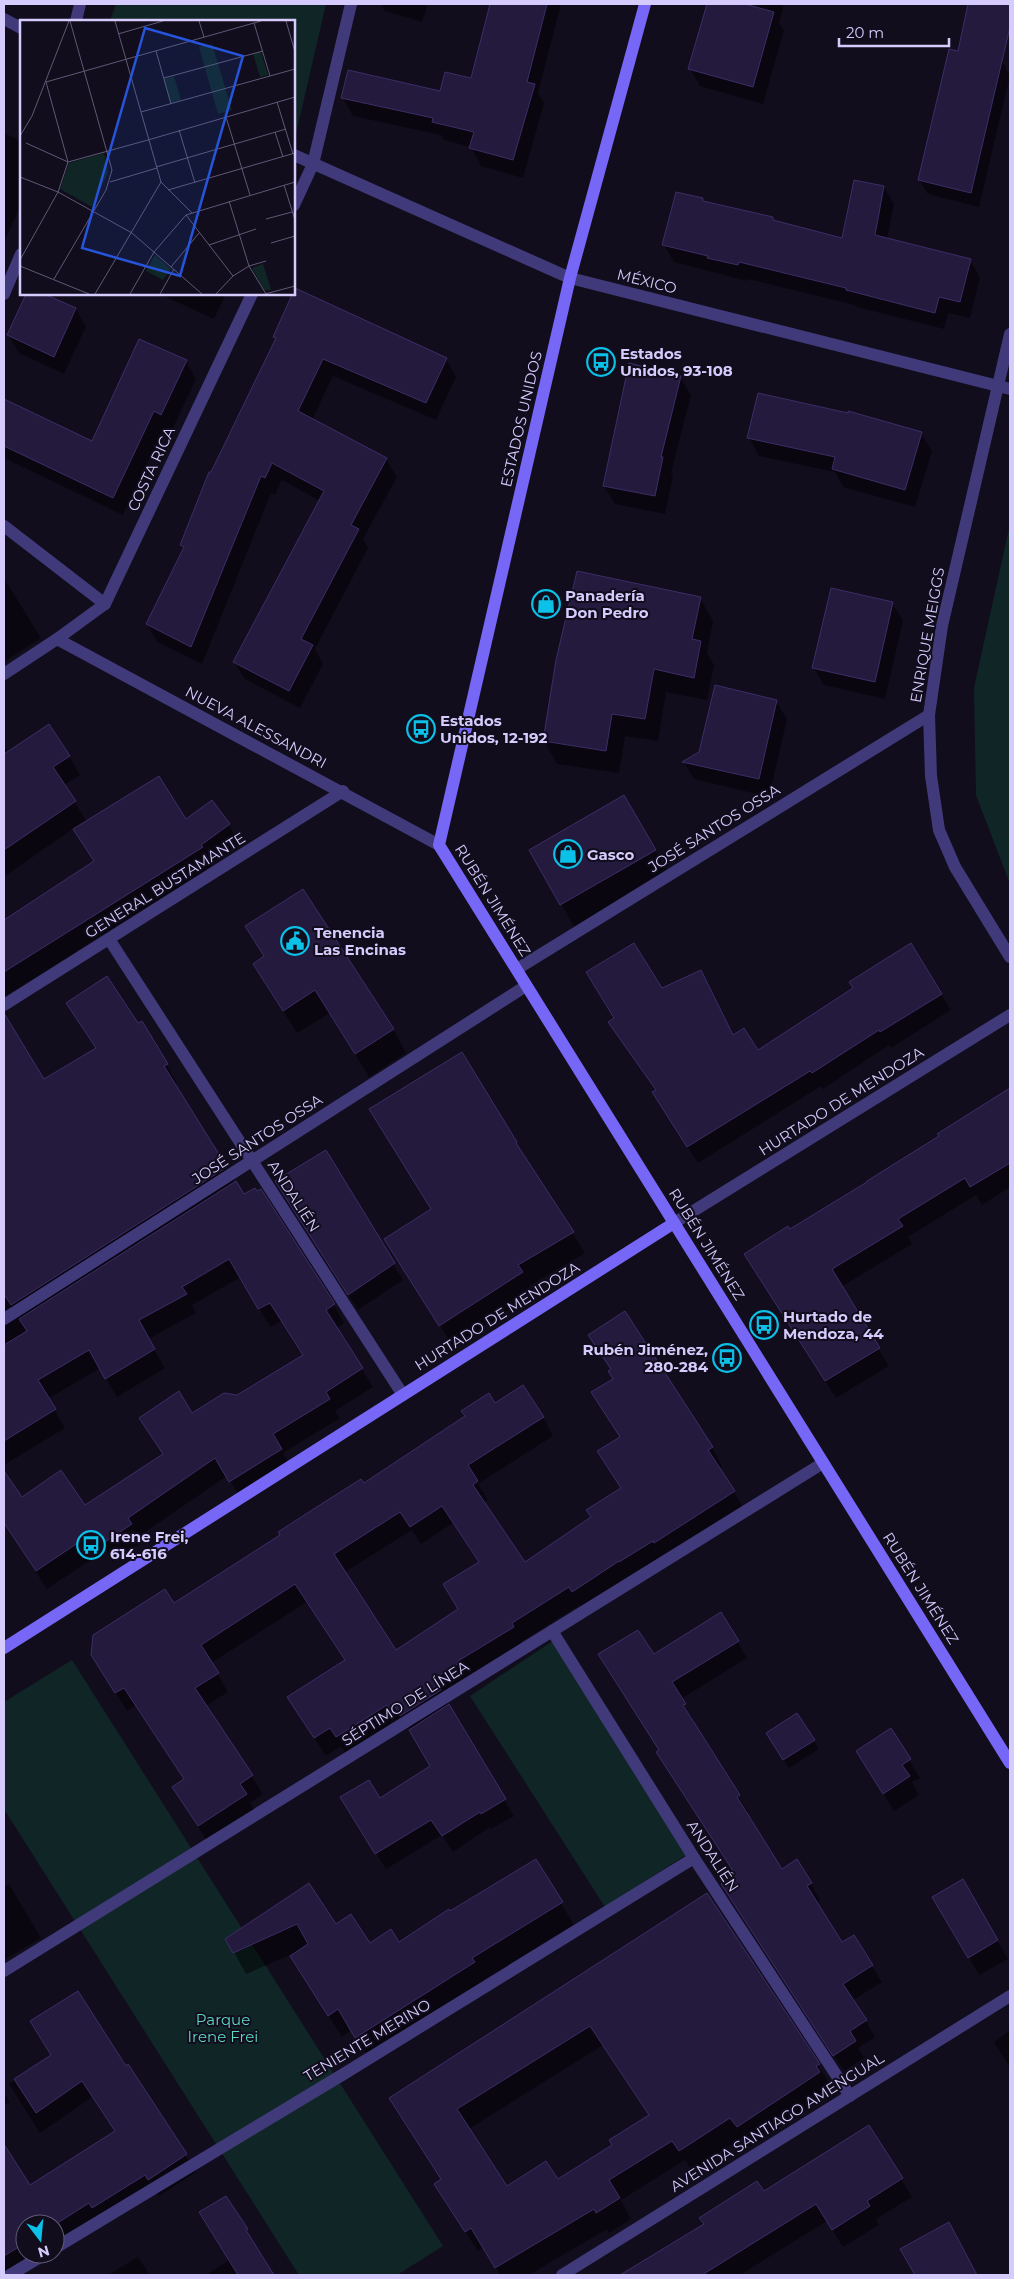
<svg xmlns="http://www.w3.org/2000/svg" width="1014" height="2279" font-family="Montserrat,sans-serif">
<style>
.green{fill:#102626}
.shadow{fill:#0007;fill-rule:evenodd}
.building{fill:#241a3d;stroke:#3d2d68;fill-rule:evenodd}
.lines{fill:none;stroke-linecap:round;stroke-linejoin:round}
.minor{stroke:#413a7a;stroke-width:12}
.secondary{stroke:#7667f7;stroke-width:12}
.labels{text-anchor:middle;dominant-baseline:central;stroke-width:4;stroke-linejoin:round;paint-order:stroke}
.street-label{font-size:15px;fill:#d5cbfc;stroke:#110d1d}
.poi-label{font-size:15px;font-weight:bold;fill:#d5cbfc;stroke:#110d1d;text-anchor:start}
.park-label{font-size:15px;fill:#5cd7c2;stroke:#110d1d}
.inset-road{fill:none;stroke:#5f5976;stroke-width:1}
.view{fill:#2654da;fill-opacity:0.15;stroke:#2654da;stroke-width:2.5}
.inset-edge{fill:none;stroke:#d5cbfc;stroke-width:2.5}
</style>
<rect width="100%" height="100%" fill="#110d1d"/>
<g class="green">
<polygon points="116,4 326,4 295,138 294,21 110,21"/>
<polygon points="1010,524 1010,884 976,795 974,688"/>
<polygon points="562,1635 692,1851 605,1907 470,1696"/>
<polygon points="72,1660 443,2246 397,2275 299,2275 4,1809 4,1702"/>
</g>
<g class="shadow">
<polygon points="381,4 428,4 422,22 385,11"/>
<polygon points="491,4 561,4 538,93 544,103 523,178 481,166 471,147 444,140 441,135 353,116 343,98 441,92 472,80"/>
<polygon points="708,4 784,4 779,23 784,30 763,104 700,86 690,69"/>
<polygon points="973,4 1010,4 1010,23 979,15"/>
<polygon points="959,52 1002,61 1010,76 979,207 928,194 919,180"/>
<polygon points="4,133 21,141 21,205 4,242"/>
<polygon points="884,187 894,204 887,239 970,260 980,277 970,318 948,313 944,329 857,307 855,305 748,279 747,281 674,262 664,245 703,199 704,202 773,219 774,222 843,239"/>
<polygon points="28,294 41,294 76,309 86,327 64,374 19,353 8,335"/>
<polygon points="165,294 226,294 214,319 168,298"/>
<polygon points="274,337 446,359 456,377 436,420 333,376 312,420 386,459 397,477 363,539 368,548 315,649 323,664 300,708 245,679 234,662 320,501 282,480 275,495 271,493 202,664 157,642 147,624 184,550 181,545 212,474 276,340"/>
<polygon points="186,361 196,379 171,432 164,428 123,515 4,458 4,401 93,443"/>
<polygon points="680,377 691,395 671,473 673,476 665,514 615,504 604,486"/>
<polygon points="921,433 932,451 915,507 843,487 835,472 759,456 749,438"/>
<polygon points="4,578 41,638 4,662"/>
<polygon points="700,598 713,621 707,653 714,665 707,700 666,692 658,741 625,736 619,773 557,764 544,741"/>
<polygon points="892,603 903,621 885,699 824,685 813,667"/>
<polygon points="776,701 787,719 769,797 694,779 684,762"/>
<polygon points="4,745 8,753 69,756 80,775 64,785 87,822 185,821 229,825 239,843 211,864 212,866 4,997 4,921 95,862 74,828 4,877"/>
<polygon points="624,797 670,876 576,930 530,850"/>
<polygon points="246,926 393,1029 406,1053 369,1077 330,1013 297,1033 268,987 265,957"/>
<polygon points="701,971 734,1036 758,1052 854,989 941,994 951,1010 891,1048 889,1045 823,1089 821,1086 698,1163 663,1109 656,1091 610,1023 661,990"/>
<polygon points="67,1004 138,1025 142,1023 177,1083 174,1085 235,1183 334,1305 344,1323 337,1328 373,1387 335,1411 340,1418 283,1453 292,1468 241,1499 227,1476 138,1537 141,1543 113,1562 106,1550 47,1589 4,1523 4,1478 6,1476 21,1499 84,1507 168,1458 140,1418 192,1415 238,1397 304,1356 282,1321 270,1327 241,1277 192,1305 196,1313 148,1339 165,1368 117,1397 100,1368 48,1399 65,1428 4,1465 4,1045 17,1037 44,1081 101,1053"/>
<polygon points="1007,1092 1010,1098 1010,1187 982,1205 976,1195 908,1237 912,1244 841,1287 889,1366 836,1398 756,1272 790,1231 941,1136"/>
<polygon points="516,1143 585,1253 529,1286 534,1294 453,1346 385,1240 432,1210"/>
<polygon points="286,1197 393,1264 403,1280 358,1310"/>
<path d="M495,1405l48,12 10,19 -75,48 10,16 -4,3 41,61 187,-117 10,19 -3,2 26,42 -161,100 -4,-5 -59,37 2,3 -79,53 70,118 -23,13 -1,-2 -37,25 -11,-17 -56,34 -35,-55 29,-14 52,-34 -26,-44 -59,33 -6,-9 -15,10 -26,-40 45,-55 -38,-59 -96,61 17,29 -22,14 57,88 -13,9 6,10 -47,31 -36,-56 12,-8 -50,-74 -8,5 -35,-56zM453,1523l26,40 -20,47 -63,41 -51,-79 67,-42 9,14z"/>
<polygon points="721,1614 747,1658 681,1699 694,1721 692,1722 748,1812 746,1814 782,1870 811,1884 820,1900 816,1903 842,1944 853,1937 882,1982 853,2000 875,2037 858,2048 864,2058 844,2071 722,1884 736,1875 667,1768 660,1750 653,1656"/>
<polygon points="797,1715 819,1749 789,1768 773,1742"/>
<polygon points="891,1730 920,1778 912,1782 919,1795 894,1811 857,1752"/>
<polygon points="536,1861 574,1925 484,1980 486,1984 369,2059 351,2030 342,2037 304,1978 297,1952 246,1974 227,1939 309,1884 336,1925 369,1945 399,1943"/>
<polygon points="962,1881 1008,1959 979,1975 934,1898"/>
<polygon points="9,1884 41,1938 4,1960 4,1887"/>
<path d="M707,1894l111,171 12,20 -2,2 3,6 -81,54 -7,-10 -51,34 -7,-11 -64,40 10,19 -22,14 -2,-4 -78,46h-29l-16,-28 -6,4 -31,-47 -5,-24 -40,-62zM603,2045l46,71 -35,29 -56,35 -51,8 -38,-59z"/>
<polygon points="1010,2030 1010,2068 994,2042"/>
<polygon points="52,2055 125,2068 128,2066 196,2172 159,2196 155,2191 55,2247 55,2224 25,2224 25,2254 44,2254 10,2275 4,2275 4,2163 12,2158 30,2187 116,2132 92,2097 40,2133 9,2084"/>
<polygon points="4,2092 10,2102 4,2106"/>
<polygon points="869,2127 912,2197 876,2219 879,2225 843,2247 827,2221 740,2275 624,2275 705,2225 763,2193"/>
<polygon points="226,2197 273,2275 210,2275 209,2273 229,2260"/>
<polygon points="958,2242 976,2275 916,2275 902,2249"/>
<polygon points="138,2257 150,2275 108,2275"/>
</g>
<g class="building">
<polygon points="490,4 547,4 527,82 535,84 513,160 469,148 474,132 432,122 433,118 341,98 348,70 440,91 445,72 471,78"/>
<polygon points="707,4 745,4 774,12 753,87 688,69"/>
<polygon points="968,4 1010,4 1010,27 971,193 918,180 949,49 958,51"/>
<polygon points="854,180 884,186 875,235 971,259 960,302 939,297 935,313 846,290 846,288 739,262 738,265 707,258 708,256 662,245 676,192 703,198 703,201 773,217 773,220 842,238"/>
<polygon points="295,288 447,358 426,403 323,359 298,411 387,458 351,525 359,529 301,639 313,645 289,691 233,662 324,491 272,463 265,478 261,476 191,647 146,624 184,547 180,545 209,472 211,472 276,338 273,337"/>
<polygon points="26,294 44,294 76,308 54,357 7,335"/>
<polygon points="139,339 187,360 161,415 154,411 113,498 4,446 4,399 92,441"/>
<polygon points="629,363 681,376 661,457 663,457 655,496 603,486"/>
<polygon points="758,393 848,413 848,411 922,432 905,490 832,469 835,457 747,438"/>
<polygon points="577,571 701,597 692,639 701,641 694,678 654,669 645,719 612,714 606,751 543,741 556,660"/>
<polygon points="831,588 893,602 875,682 812,668"/>
<polygon points="715,685 777,700 759,779 682,762 699,752"/>
<polygon points="49,724 70,756 53,767 76,801 4,850 4,754"/>
<polygon points="159,776 186,819 212,800 230,824 201,845 203,847 4,972 4,920 94,861 73,829"/>
<polygon points="624,795 656,850 560,905 529,850"/>
<polygon points="303,889 394,1029 355,1054 315,990 283,1011 253,964 264,956 245,926"/>
<polygon points="634,943 662,988 701,970 733,1035 744,1028 758,1050 853,988 849,982 911,943 942,994 880,1032 879,1030 812,1073 810,1071 687,1147 652,1092 656,1090 608,1022 614,1018 586,972"/>
<polygon points="107,976 138,1023 142,1021 168,1064 164,1066 227,1167 11,1305 4,1294 4,1013 44,1079 96,1048 66,1003"/>
<polygon points="462,1052 517,1142 516,1143 574,1232 518,1265 523,1272 439,1326 384,1239 431,1209 369,1109"/>
<polygon points="1010,1088 1010,1163 970,1187 965,1178 898,1219 903,1226 832,1269 880,1348 825,1381 744,1254 788,1226 790,1229 867,1182 867,1181 939,1136 937,1134"/>
<polygon points="326,1150 395,1263 348,1295 275,1181"/>
<polygon points="236,1181 244,1194 255,1188 257,1191 261,1189 335,1304 326,1310 363,1368 326,1392 330,1399 273,1434 282,1449 229,1482 215,1458 128,1518 132,1524 102,1544 94,1532 36,1571 4,1523 4,1471 22,1497 61,1470 85,1505 163,1454 139,1418 179,1391 192,1413 224,1393 237,1395 303,1355 270,1303 258,1309 229,1259 182,1287 187,1294 139,1320 155,1349 105,1379 89,1350 38,1380 56,1409 4,1441 4,1345 27,1331 19,1319"/>
<path d="M625,1311l88,136 -5,3 27,41 -81,52 -1,-2 -34,21v-1l-47,31 -3,-5 -57,36 2,4 -56,34 1,2 -25,16 7,11 -41,26 -6,-11 -4,3 -3,-3 -51,32 -6,-9 -16,10 -27,-41 58,-37 -50,-76 -94,61 18,28 -24,15 58,87 -13,9 7,10 -49,32 -26,-39 12,-8 -60,-91 -9,5 -24,-38 2,-20 72,-46 9,14 106,-68 -2,-3 45,-29 38,-24 3,4 101,-67 -4,-5 28,-18 6,10 28,-18 21,32 -76,48 10,16 -5,4 52,77 66,-45 -5,-7 35,-22 -24,-37 23,-14 -29,-45 22,-13 -5,-8 3,-2 -23,-34zM442,1506l37,56 -36,22 15,25 -62,41 -62,-96 66,-42 10,15z"/>
<polygon points="721,1612 739,1641 672,1682 686,1704 683,1705 740,1795 737,1797 782,1869 797,1859 812,1883 807,1886 842,1942 854,1935 873,1965 843,1984 867,2020 850,2031 856,2041 833,2056 721,1884 735,1874 673,1778 656,1752 659,1750 598,1654 638,1630 654,1654"/>
<polygon points="449,1704 506,1799 481,1814 480,1812 442,1836 431,1820 375,1854 340,1797 369,1780 380,1798 430,1766 409,1730"/>
<polygon points="797,1713 815,1740 783,1760 766,1733"/>
<polygon points="891,1728 911,1759 902,1765 910,1776 883,1794 856,1751"/>
<polygon points="536,1859 563,1902 472,1958 475,1962 355,2038 338,2009 328,2016 290,1956 308,1944 297,1924 233,1953 225,1939 309,1883 336,1924 351,1914 370,1943 391,1929 399,1942 449,1909 450,1911"/>
<polygon points="963,1879 998,1940 968,1958 932,1897"/>
<path d="M707,1893l113,171 -4,2 4,6 -83,55 -7,-9 -51,33 -7,-10 -63,39 11,18 -24,15 -2,-4 -99,59 -24,-40 -6,4 -31,-48 7,-5 -52,-81zM590,2026l59,89 -40,25 3,5 -54,34 -12,-18 -39,25 -50,-77z"/>
<polygon points="78,1991 126,2066 128,2064 187,2154 148,2180 145,2175 92,2208 89,2203 56,2224 25,2224 25,2243 4,2256 4,2144 30,2185 115,2131 82,2081 36,2113 14,2079 51,2055 30,2021"/>
<polygon points="869,2125 903,2178 867,2201 870,2206 832,2230 816,2204 702,2275 620,2275 704,2224 699,2218 757,2181 764,2191"/>
<polygon points="226,2196 248,2229 246,2230 274,2275 238,2275 199,2212"/>
<polygon points="949,2222 977,2275 915,2275 900,2249"/>
</g>
<g class="lines">
<g class="minor">
<polyline points="4,19 21,28"/>
<polyline points="76,21 80,4"/>
<polyline points="294,155 570,278 1010,389"/>
<polyline points="294,205 313,164 351,4"/>
<polyline points="4,294 21,254"/>
<polyline points="1010,334 942,626 929,715 931,776 939,830 955,867 1010,957"/>
<polyline points="4,526 105,604"/>
<polyline points="57,639 439,845"/>
<polyline points="4,674 57,639 105,604 252,294"/>
<polyline points="109,939 403,1395"/>
<polyline points="517,969 929,715"/>
<polyline points="4,1005 343,791"/>
<polyline points="674,1223 1010,1015"/>
<polyline points="4,1319 526,986"/>
<polyline points="552,1631 694,1858 850,2096"/>
<polyline points="4,1971 823,1463"/>
<polyline points="55,2248 342,2075 694,1858"/>
<polyline points="10,2275 45,2254"/>
<polyline points="562,2275 1010,1996"/>
</g>
<g class="secondary">
<polyline points="645,4 570,278 439,845 1010,1763"/>
<polyline points="4,1648 674,1223"/>
</g>
</g>
<defs>
<symbol id="bus-ring" viewBox="-11 -11 22 22"><circle r="9.5" fill="#110d1d" stroke="#0cc1e8" stroke-width="1.5"/><path d="M-5-6H5V4H4V6H2V4H-2V6H-4V4H-5ZM-3.5-4V0h7V-4ZM-3.5 1.2v1.5H-2V1.2ZM2 1.2v1.5H3.5V1.2Z" fill="#0cc1e8"/></symbol>
<symbol id="shop-ring" viewBox="-11 -11 22 22"><circle r="9.5" fill="#110d1d" stroke="#0cc1e8" stroke-width="1.5"/><path d="M-5-2.5h2.3a2.7 3.5 0 0 1 5.4 0H5L5.5 6h-11ZM-1.5-2.5h3a1.5 2.3 0 0 0-3 0Z" fill="#0cc1e8"/></symbol>
<symbol id="civic-ring" viewBox="-11 -11 22 22"><circle r="9.5" fill="#110d1d" stroke="#0cc1e8" stroke-width="1.5"/><path d="M-.6-6.5H3V-4.5H.6V-3L4-1V1h2V6H-6V1h2V-1L-.6-3ZM-1.2 2.5V6h2.4V2.5Z" fill="#0cc1e8"/></symbol>
</defs>
<g fill-rule="evenodd">
<use href="#bus-ring" x="585" y="346" width="32" height="32"/>
<use href="#shop-ring" x="530" y="588" width="32" height="32"/>
<use href="#bus-ring" x="405" y="713" width="32" height="32"/>
<use href="#shop-ring" x="552" y="838" width="32" height="32"/>
<use href="#civic-ring" x="279" y="925" width="32" height="32"/>
<use href="#bus-ring" x="748" y="1309" width="32" height="32"/>
<use href="#bus-ring" x="711" y="1342" width="32" height="32"/>
<use href="#bus-ring" x="75" y="1529" width="32" height="32"/>
</g>
<g class="labels">
<g class="street-label">
<text transform="translate(647 281) rotate(14)">MÉXICO</text>
<text transform="translate(521 419) rotate(-77)">ESTADOS UNIDOS</text>
<text transform="translate(151 469) rotate(-65)">COSTA RICA</text>
<text transform="translate(927 635) rotate(-80)">ENRIQUE MEIGGS</text>
<text transform="translate(256 727) rotate(28)">NUEVA ALESSANDRI</text>
<text transform="translate(714 828) rotate(-32)">JOSÉ SANTOS OSSA</text>
<text transform="translate(165 885) rotate(-32)">GENERAL BUSTAMANTE</text>
<text transform="translate(493 900) rotate(58)">RUBÉN JIMÉNEZ</text>
<text transform="translate(841 1101) rotate(-32)">HURTADO DE MENDOZA</text>
<text transform="translate(257 1139) rotate(-33)">JOSÉ SANTOS OSSA</text>
<text transform="translate(294 1196) rotate(57)">ANDALIÉN</text>
<text transform="translate(707 1244) rotate(58)">RUBÉN JIMÉNEZ</text>
<text transform="translate(497 1316) rotate(-32)">HURTADO DE MENDOZA</text>
<text transform="translate(921 1588) rotate(58)">RUBÉN JIMÉNEZ</text>
<text transform="translate(405 1703) rotate(-32)">SÉPTIMO DE LÍNEA</text>
<text transform="translate(713 1856) rotate(57)">ANDALIÉN</text>
<text transform="translate(367 2040) rotate(-31)">TENIENTE MERINO</text>
<text transform="translate(777 2122) rotate(-32)">AVENIDA SANTIAGO AMENGUAL</text>
</g>
<g class="poi-label">
<text x="620" y="353">Estados<tspan x="620" dy="17">Unidos, 93-108</tspan></text>
<text x="565" y="595">Panadería<tspan x="565" dy="17">Don Pedro</tspan></text>
<text x="440" y="720">Estados<tspan x="440" dy="17">Unidos, 12-192</tspan></text>
<text x="587" y="854">Gasco</text>
<text x="314" y="932">Tenencia<tspan x="314" dy="17">Las Encinas</tspan></text>
<text x="783" y="1316">Hurtado de<tspan x="783" dy="17">Mendoza, 44</tspan></text>
<text x="708" y="1349" text-anchor="end">Rubén Jiménez,<tspan x="708" dy="17">280-284</tspan></text>
<text x="110" y="1536">Irene Frei,<tspan x="110" dy="17">614-616</tspan></text>
</g>
<g class="park-label">
<text x="223" y="2019">Parque<tspan x="223" dy="17">Irene Frei</tspan></text>
</g>
</g>
<g transform="translate(20 20)">
<rect width="275" height="275" fill="#110d1d"/>
<path d="M192,24l20,66 -14,4 -19,-67zM241,32l7,23 -8,2 -7,-23zM154,56l7,24 -10,3 -7,-24zM84,133l4,20 -16,34 -32,-18 9,-26zM135,235l16,14 -8,11 -17,-9zM243,244l8,25 -1,1h-6l-12,-22z" fill="#102626"/>
<path class="inset-road" d="M179,1l5,16M266,1l9,31M234,3l16,53M98,14l45,-13M136,31l15,53M144,58l99,-27M257,82l16,52M121,92l154,-43M206,97l24,78M159,110l16,53M255,112l8,25M0,116l12,-20 37,-95M128,120l147,-43M6,123l42,19M48,142l-22,-80 215,-61M48,142l80,-22M136,147l130,-38M0,157l38,15 74,41 70,61M90,162l47,-14M141,162l31,31M264,165l11,35M148,170l127,-37M209,181l20,65 17,28M166,195l47,61M246,199l26,-7M251,223l24,-7M189,225l47,-16M0,240l38,-68 10,-30M0,246l69,28M151,247l28,-34M34,259l52,-89 6,-20 -42,-149M75,274l66,-112 -46,-161M110,274l24,-42 32,-37 109,-33M140,274l14,-25M196,274l17,-18 16,-10 17,-5M245,274l30,-8"/>
<path class="view" d="M125,8l98,28 -63,220 -98,-28z"/>
<rect width="275" height="275" class="inset-edge"/>
</g>
<rect width="1014" height="2279" fill="none" stroke="#d5cbfc" stroke-width="10"/>
<g transform="translate(40 2239) rotate(164)"><circle r="24" fill="#110d1d" stroke="#5f5976"/>
<path d="M0-4L9 19L0 12L-9 19Z" fill="#0cc1e8"/>
<text y="-8" font-size="14" font-weight="bold" text-anchor="middle" fill="#d5cbfc">N</text>
</g>
<path d="M839 38v8h110v-8" fill="none" stroke="#d5cbfc" stroke-width="2.5"/>
<text x="846" y="38" font-size="15" fill="#d5cbfc" stroke="#110d1d" stroke-width="4" paint-order="stroke">20 m</text>
</svg>
